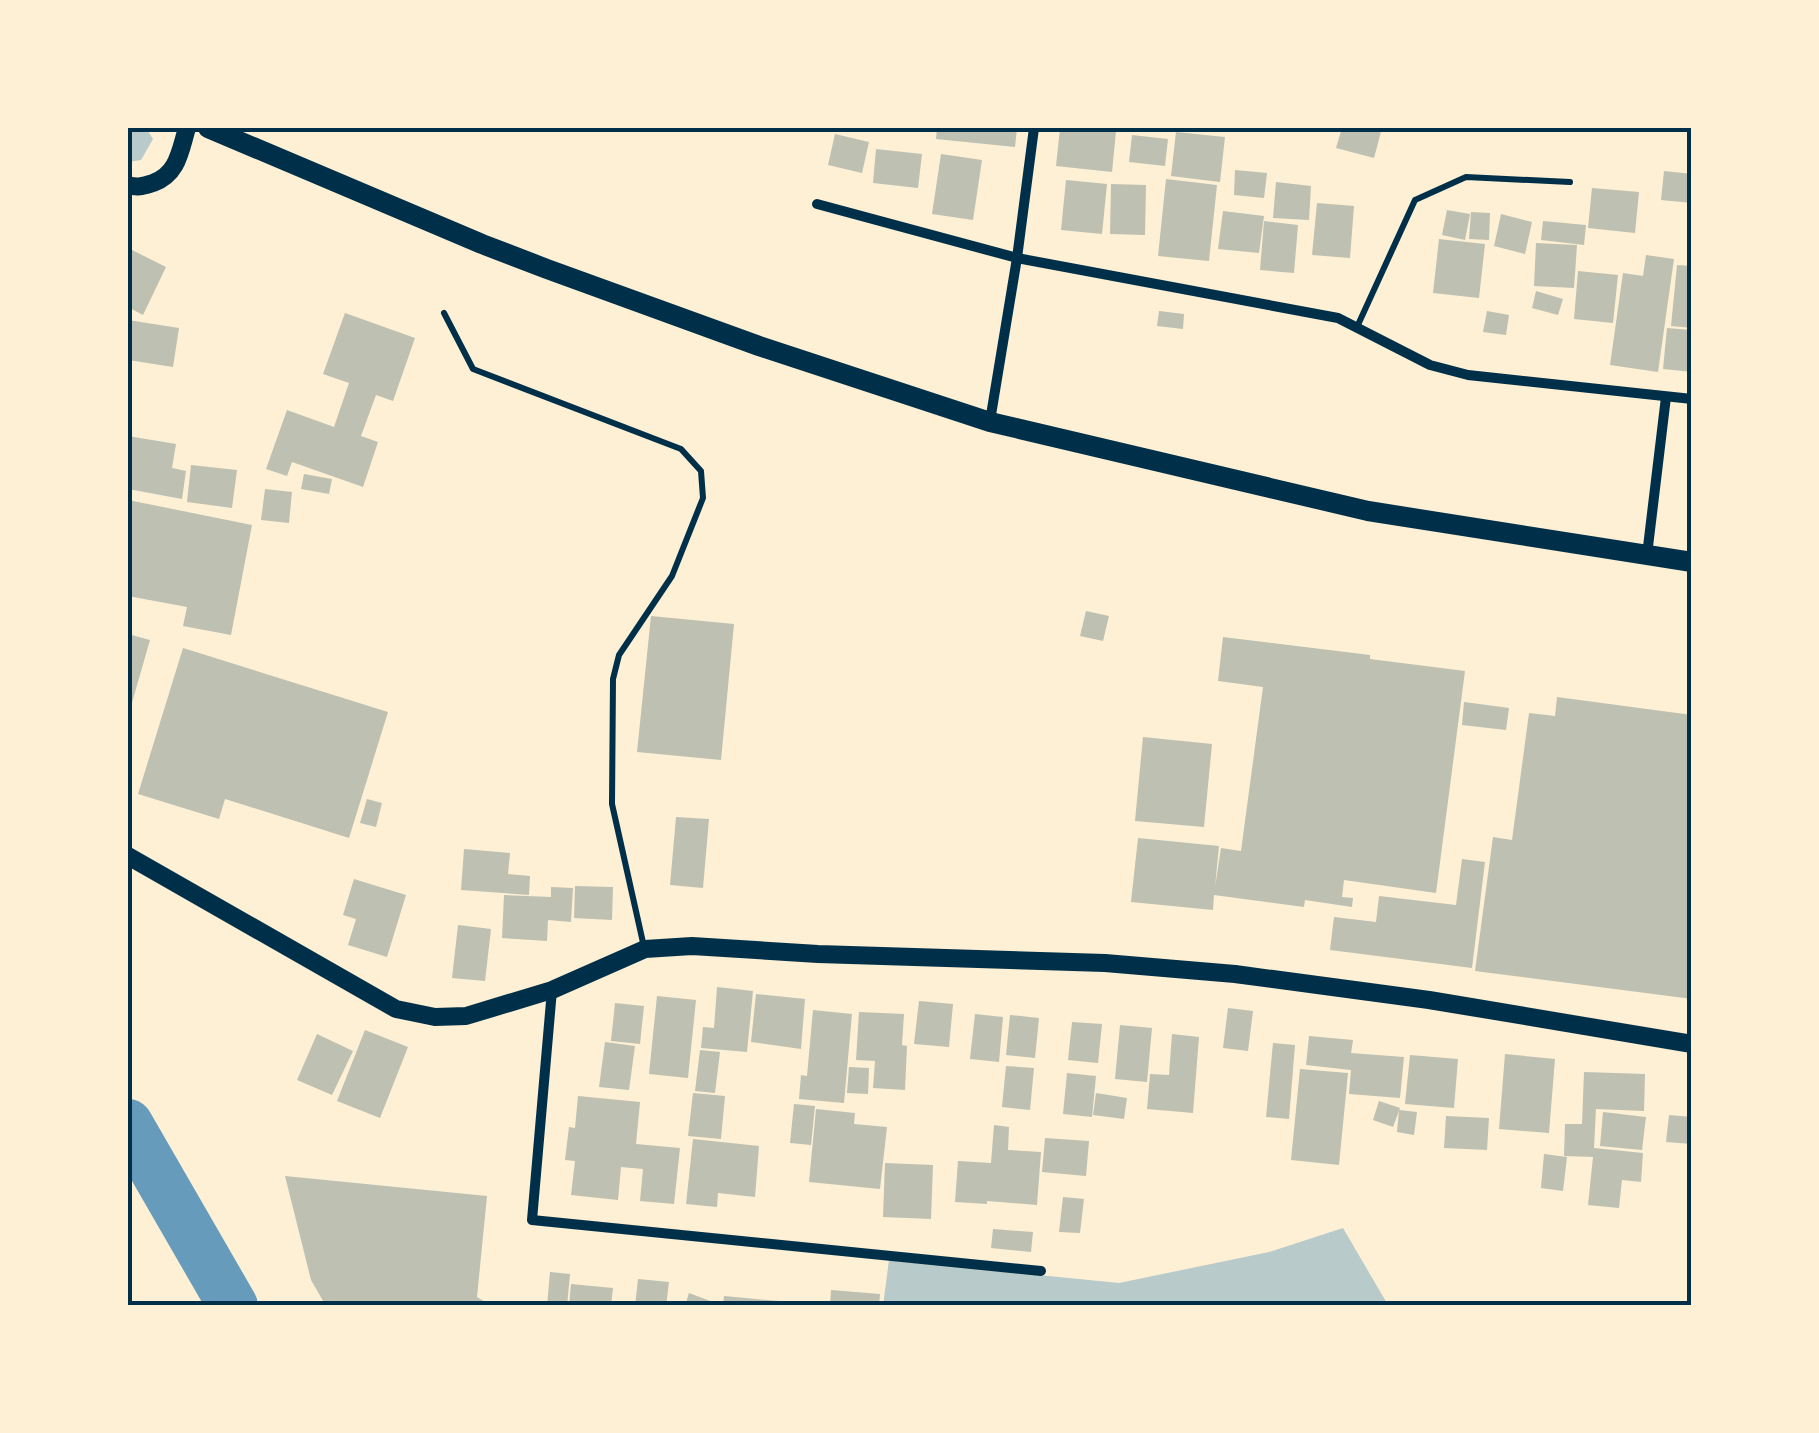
<svg xmlns="http://www.w3.org/2000/svg" width="1819" height="1433" font-family="'Sofia Sans Condensed',sans-serif">
<style>
.green{fill:#b9caca}
.lines{fill:none;stroke-linecap:round;stroke-linejoin:round}
.river{stroke:#669bbc;stroke-width:50}
.building{fill:#bec0b2}
.service{stroke:#003049;stroke-width:6}
.minor{stroke:#003049;stroke-width:10}
.tertiary{stroke:#003049;stroke-width:18}
.primary{stroke:#003049;stroke-width:20}
.neatline{fill:none;stroke:#003049;stroke-width:4}
</style>
<rect width="100%" height="100%" fill="#fdf0d5"/>
<g class="green">
<polygon points="128,128 146,128 153,139 141,160 128,162"/>
<polygon points="1343,1228 1388,1305 883,1306 889,1260 1119,1283 1269,1252"/>
</g>
<g class="lines">
<polyline class="river" points="128,1124 233,1306"/>
</g>
<g class="building">
<polygon points="937,128 1017,128 1015,147 936,139"/>
<polygon points="1060,128 1116,131 1112,172 1056,166"/>
<polygon points="1342,128 1382,128 1374,158 1336,148"/>
<polygon points="1176,132 1225,137 1220,182 1171,176"/>
<polygon points="835,134 869,142 862,173 828,165"/>
<polygon points="1132,135 1168,139 1165,166 1129,162"/>
<polygon points="876,149 922,154 918,188 873,183"/>
<polygon points="941,154 982,160 973,220 932,214"/>
<polygon points="1235,170 1267,173 1264,198 1234,195"/>
<polygon points="1664,171 1692,174 1692,203 1661,200"/>
<polygon points="1166,179 1217,185 1209,261 1158,256"/>
<polygon points="1066,180 1107,184 1102,234 1061,230"/>
<polygon points="1276,182 1311,186 1309,220 1273,218"/>
<polygon points="1111,184 1146,185 1145,235 1110,234"/>
<polygon points="1592,188 1639,192 1635,233 1588,228"/>
<polygon points="1317,203 1354,206 1350,258 1312,255"/>
<polygon points="1447,210 1470,214 1465,240 1442,235"/>
<polygon points="1223,211 1264,216 1259,253 1218,249"/>
<polygon points="1471,212 1490,213 1489,240 1469,239"/>
<polygon points="1501,214 1532,222 1525,254 1494,246"/>
<polygon points="1264,221 1298,225 1294,273 1260,270"/>
<polygon points="1543,221 1586,225 1584,245 1541,240"/>
<polygon points="1439,239 1485,244 1479,298 1433,293"/>
<polygon points="1536,243 1577,245 1574,288 1534,286"/>
<polygon points="128,248 166,267 143,315 128,307"/>
<polygon points="1646,255 1674,259 1658,372 1610,365 1623,273 1643,276"/>
<polygon points="1677,265 1692,266 1692,328 1671,326"/>
<polygon points="1578,271 1618,275 1613,323 1574,319"/>
<polygon points="1536,291 1563,299 1558,315 1532,308"/>
<polygon points="1159,311 1184,314 1183,329 1157,326"/>
<polygon points="1487,311 1509,315 1506,335 1483,332"/>
<polygon points="345,313 415,338 393,401 376,395 361,436 378,442 363,487 292,462 287,476 266,469 287,410 334,427 349,383 323,374"/>
<polygon points="128,320 179,328 173,367 128,360"/>
<polygon points="1667,328 1692,330 1692,372 1663,369"/>
<polygon points="128,436 176,444 172,468 186,471 182,499 128,489"/>
<polygon points="191,465 237,470 232,508 187,502"/>
<polygon points="304,474 332,479 329,494 301,489"/>
<polygon points="265,489 292,492 289,523 261,520"/>
<polygon points="128,500 252,525 231,635 183,626 187,607 128,596"/>
<polygon points="1086,611 1109,616 1103,641 1080,636"/>
<polygon points="651,616 734,624 721,760 637,752"/>
<polygon points="128,634 150,640 129,713 128,713"/>
<polygon points="1223,637 1370,655 1370,659 1465,671 1436,893 1344,880 1342,897 1353,898 1352,907 1305,900 1304,907 1214,895 1213,910 1131,902 1138,838 1219,846 1215,887 1221,848 1241,851 1263,687 1218,681"/>
<polygon points="183,648 388,712 349,838 225,799 219,819 138,794"/>
<polygon points="1557,697 1692,715 1692,999 1475,971 1493,837 1512,840 1529,713 1555,716"/>
<polygon points="1464,702 1509,708 1506,730 1462,725"/>
<polygon points="1143,737 1212,744 1204,827 1135,821"/>
<polygon points="367,799 382,803 376,827 360,823"/>
<polygon points="676,817 709,819 703,888 670,885"/>
<polygon points="464,849 510,853 508,874 530,876 529,895 461,890"/>
<polygon points="1462,859 1485,862 1472,968 1330,950 1334,917 1376,922 1379,896 1456,905"/>
<polygon points="354,879 406,895 387,957 348,945 356,919 343,915"/>
<polygon points="575,886 613,887 612,920 574,918"/>
<polygon points="551,887 573,888 571,922 548,920 547,941 502,938 504,895 551,897"/>
<polygon points="458,925 491,929 485,981 452,978"/>
<polygon points="717,987 753,991 747,1052 701,1048 703,1027 714,1028"/>
<polygon points="756,994 805,999 801,1049 751,1042"/>
<polygon points="657,996 696,1000 688,1078 649,1074"/>
<polygon points="919,1001 953,1004 949,1047 914,1044"/>
<polygon points="615,1003 644,1006 640,1044 611,1041"/>
<polygon points="1228,1008 1253,1011 1248,1051 1223,1048"/>
<polygon points="813,1010 852,1014 844,1103 799,1099 801,1075 807,1076"/>
<polygon points="859,1012 904,1014 902,1045 907,1046 905,1090 873,1088 875,1061 856,1060"/>
<polygon points="975,1014 1003,1017 999,1062 970,1059"/>
<polygon points="1010,1015 1039,1018 1035,1058 1006,1055"/>
<polygon points="1072,1022 1102,1024 1098,1063 1068,1060"/>
<polygon points="1120,1025 1152,1028 1147,1082 1115,1079"/>
<polygon points="365,1030 408,1047 380,1118 337,1101"/>
<polygon points="317,1034 353,1051 332,1095 297,1080"/>
<polygon points="1172,1034 1199,1037 1193,1113 1147,1109 1150,1074 1169,1075"/>
<polygon points="1309,1036 1353,1040 1351,1053 1404,1057 1400,1098 1349,1094 1351,1070 1306,1065"/>
<polygon points="605,1042 635,1046 629,1090 599,1087"/>
<polygon points="1273,1043 1295,1045 1289,1119 1266,1117"/>
<polygon points="700,1050 720,1052 715,1093 695,1091"/>
<polygon points="1505,1054 1555,1059 1549,1133 1499,1129"/>
<polygon points="1410,1055 1458,1059 1454,1108 1405,1104"/>
<polygon points="1006,1066 1034,1068 1030,1110 1002,1107"/>
<polygon points="849,1067 869,1068 868,1094 847,1093"/>
<polygon points="1300,1069 1348,1073 1339,1165 1291,1160"/>
<polygon points="1584,1072 1645,1074 1644,1111 1596,1109 1594,1148 1643,1153 1641,1182 1622,1180 1619,1208 1588,1205 1593,1157 1564,1156 1565,1124 1582,1124"/>
<polygon points="1067,1073 1096,1076 1092,1117 1063,1114"/>
<polygon points="693,1093 725,1096 721,1139 688,1136"/>
<polygon points="1096,1093 1127,1098 1124,1119 1093,1115"/>
<polygon points="578,1096 640,1102 636,1144 680,1148 674,1204 640,1201 643,1169 621,1167 618,1200 571,1195 575,1161 565,1160 569,1127 575,1128"/>
<polygon points="1379,1101 1400,1108 1393,1127 1373,1120"/>
<polygon points="794,1104 815,1106 811,1145 790,1143"/>
<polygon points="816,1109 855,1113 854,1124 887,1127 880,1189 809,1182"/>
<polygon points="1399,1110 1417,1112 1414,1135 1397,1132"/>
<polygon points="1603,1112 1646,1117 1642,1150 1600,1146"/>
<polygon points="1669,1115 1692,1117 1692,1144 1666,1142"/>
<polygon points="1446,1116 1489,1118 1487,1150 1444,1148"/>
<polygon points="994,1125 1009,1127 1008,1150 1041,1152 1037,1205 987,1201 987,1204 955,1202 958,1161 991,1163"/>
<polygon points="1045,1138 1089,1141 1086,1176 1042,1172"/>
<polygon points="693,1139 759,1146 755,1197 718,1193 717,1207 686,1204"/>
<polygon points="1544,1154 1567,1157 1563,1191 1541,1188"/>
<polygon points="885,1163 933,1165 931,1219 883,1217"/>
<polygon points="285,1176 487,1196 477,1297 492,1306 326,1306 311,1280"/>
<polygon points="1063,1197 1084,1199 1080,1233 1059,1232"/>
<polygon points="993,1229 1033,1232 1031,1252 991,1248"/>
<polygon points="550,1272 570,1274 567,1306 547,1306"/>
<polygon points="638,1279 669,1282 666,1306 635,1306"/>
<polygon points="571,1284 613,1288 611,1306 569,1306"/>
<polygon points="831,1290 880,1294 879,1306 830,1306"/>
<polygon points="689,1293 721,1305 721,1306 685,1306"/>
<polygon points="724,1296 779,1301 779,1306 723,1306"/>
</g>
<g class="lines">
<g class="service">
<polyline points="444,313 473,369 681,449 701,471 703,498 672,576 619,655 613,679 612,804 644,947"/>
<polyline points="1357,327 1415,200 1466,177 1570,182"/>
</g>
<g class="minor">
<polyline points="817,204 1017,258 1338,318 1430,365 1468,375 1692,399"/>
<polyline points="990,421 1017,258 1034,128"/>
<polyline points="1647,555 1666,397"/>
<polyline points="552,990 532,1220 1041,1271"/>
</g>
<g class="tertiary">
<path d="M128,185c10,3 15,1 25,-2 25,-9 27,-32 34,-55"/>
<polyline points="128,856 396,1009 435,1017 466,1016 552,990 645,949 692,946 818,954 1105,963 1235,974 1429,1000 1692,1044"/>
</g>
<polyline class="primary" points="208,128 482,244 547,269 759,346 990,422 1368,511 1692,562"/>
</g>
<rect width="1819" height="1433" fill="none" stroke="#fdf0d5" stroke-width="260"/>
<rect x="130" y="130" width="1559" height="1173" class="neatline"/>
</svg>
